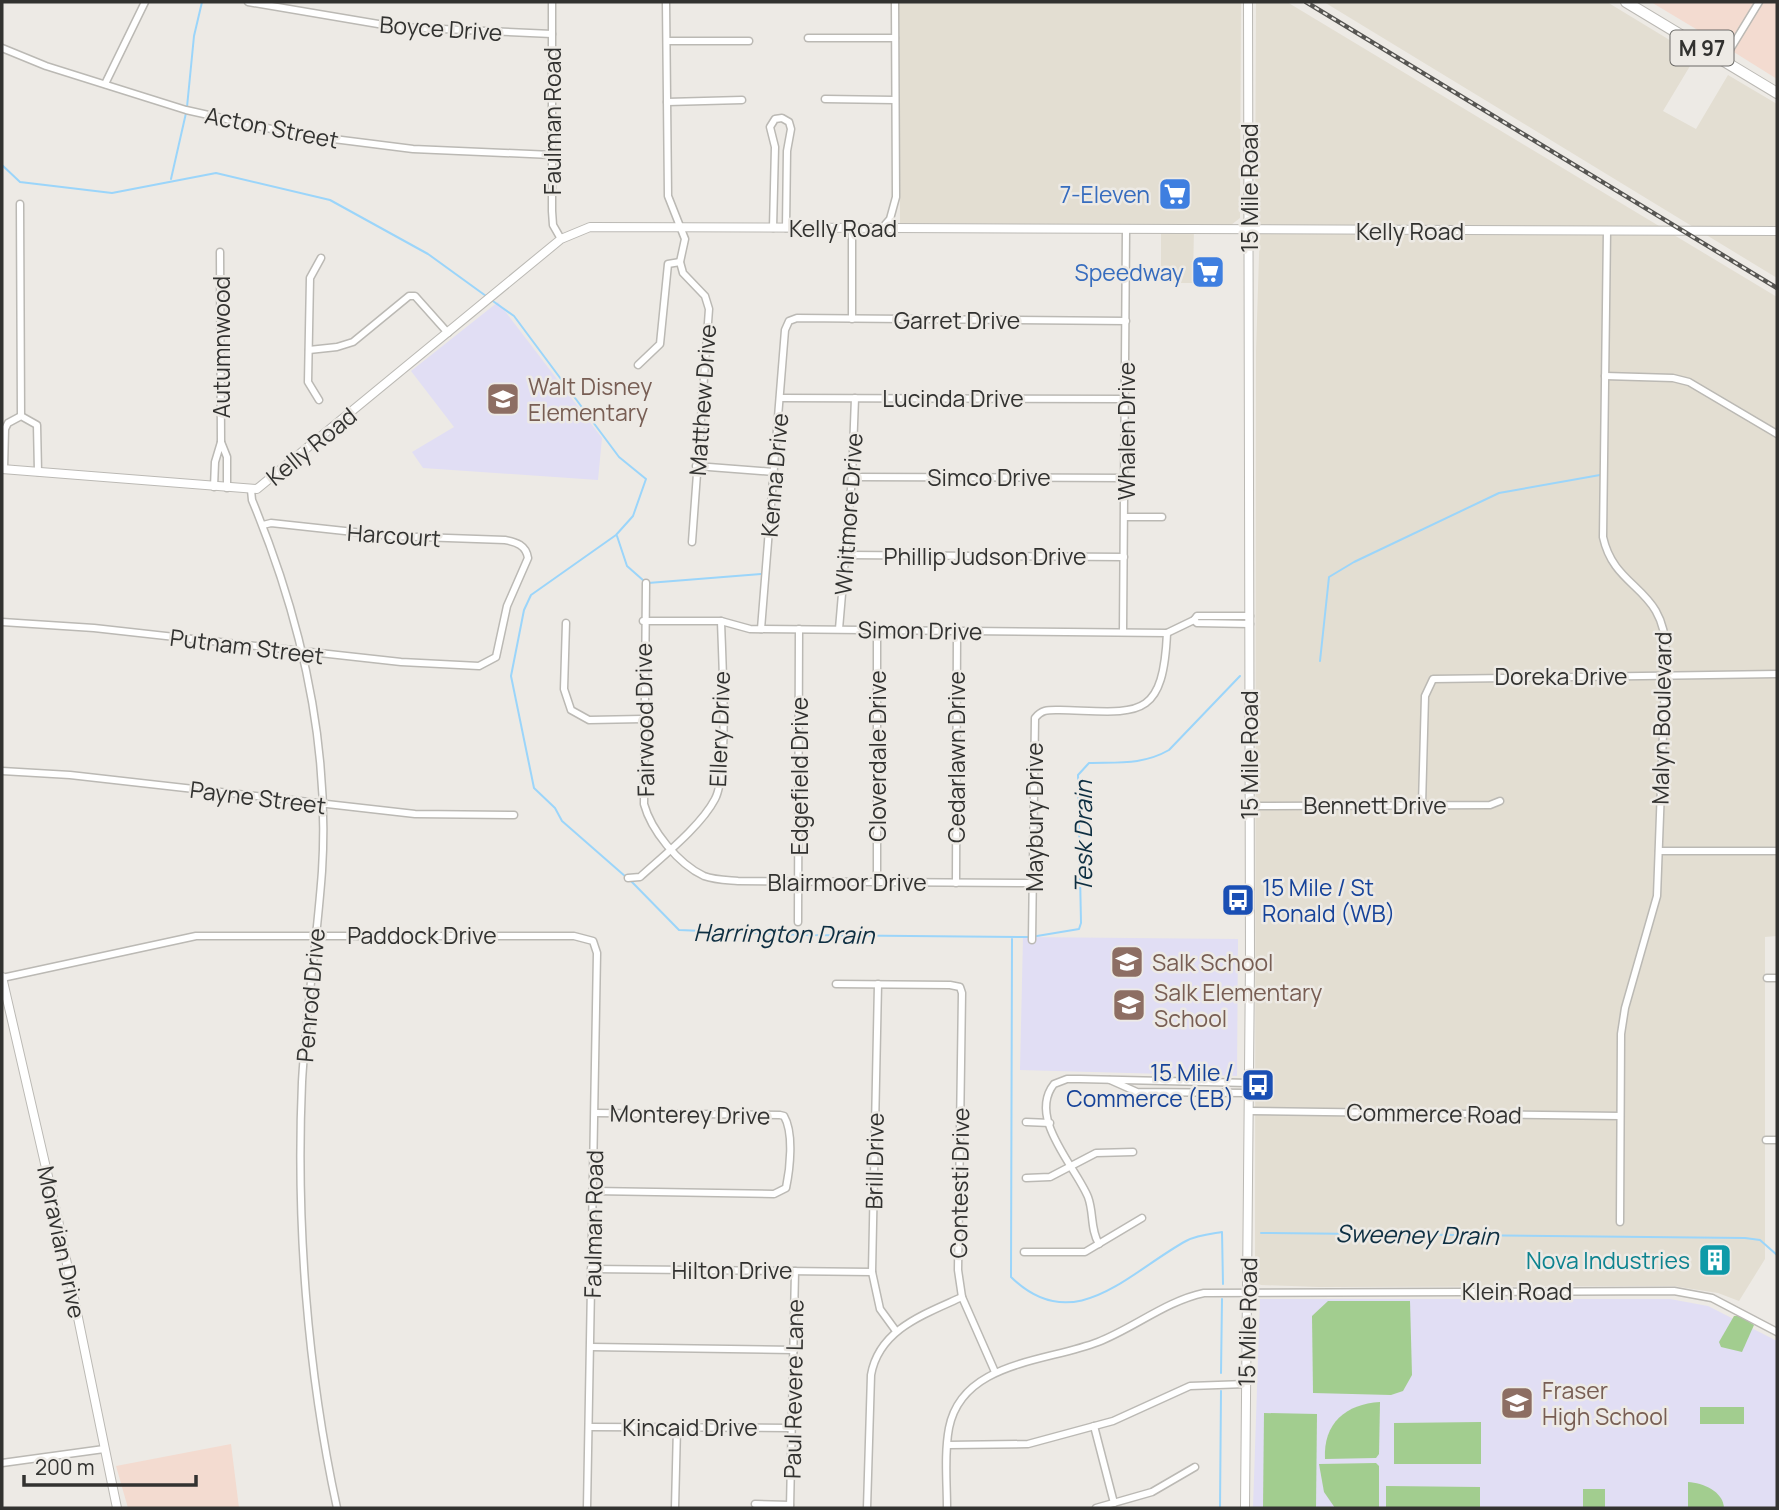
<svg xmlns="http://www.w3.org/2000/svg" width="1779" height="1510" font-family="Manrope,sans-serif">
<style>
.commercial{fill:#f3dbd0}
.built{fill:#e3ded2}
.education{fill:#e1def4}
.green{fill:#a2cd8f}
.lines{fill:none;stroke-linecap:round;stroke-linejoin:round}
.stream{stroke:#9bd5fa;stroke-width:2}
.street-casing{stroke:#bbb9b4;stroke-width:9}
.secondary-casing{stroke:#bbb9b4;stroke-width:10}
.primary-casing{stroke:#bbb9b4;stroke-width:12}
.street{stroke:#fff;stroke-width:6}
.secondary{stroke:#fff;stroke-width:8}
.primary{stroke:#fff;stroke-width:10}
.rail-casing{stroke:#565552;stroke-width:4.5}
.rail{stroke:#edeae5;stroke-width:2;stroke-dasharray:5;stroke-linecap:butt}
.labels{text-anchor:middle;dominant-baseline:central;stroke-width:5;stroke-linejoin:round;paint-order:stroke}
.shield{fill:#edeae5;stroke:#6a6966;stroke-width:2}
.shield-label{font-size:21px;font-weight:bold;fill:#323230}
.street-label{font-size:23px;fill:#323230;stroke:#edeae5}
.shop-label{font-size:23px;fill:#366cbe;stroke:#edeae5;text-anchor:end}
.education-label{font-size:23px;fill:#785e54;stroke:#edeae5;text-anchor:start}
.transit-label{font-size:23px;fill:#164399;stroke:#edeae5;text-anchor:start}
.culture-label{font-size:23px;fill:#0d838f;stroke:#edeae5;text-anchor:end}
.water-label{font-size:24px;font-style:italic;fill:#0e2f42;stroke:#edeae5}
</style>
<rect width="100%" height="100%" fill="#edeae5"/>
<g class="commercial">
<polygon points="1651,2 1777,2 1777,79 1721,44"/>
<polygon points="231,1444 239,1508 128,1508 116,1466"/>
</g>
<g class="built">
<polygon points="899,2 1241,2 1240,218 1231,225 1194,226 1193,283 1161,283 1161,225 900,223"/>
<polygon points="1256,2 1287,2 1777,297 1777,936 1765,937 1765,1259 1739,1301 1718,1293 1673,1286 1319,1287 1261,1285 1255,1282 1256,351 1260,225 1255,217"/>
<polygon points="1324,2 1607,2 1696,56 1663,111 1696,129 1728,75 1777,104 1777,278"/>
</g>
<g class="education">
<polygon points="498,302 602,438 598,480 423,468 412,452 454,427 411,371"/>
<polygon points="1023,937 1238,939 1237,1076 1020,1070"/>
<polygon points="1260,1299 1670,1299 1708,1306 1777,1341 1777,1508 1253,1508"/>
</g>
<g class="green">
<polygon points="1328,1301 1410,1301 1412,1375 1403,1391 1391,1395 1313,1393 1312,1316"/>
<polygon points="1734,1316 1740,1316 1754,1325 1742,1352 1721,1347 1719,1342"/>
<path d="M1380,1402l-1,52 -3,4 -51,1c-2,-36 21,-55 55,-57z"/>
<rect x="1700" y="1407" width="44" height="17"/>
<polygon points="1264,1413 1317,1414 1316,1508 1263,1508"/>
<polygon points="1481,1422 1481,1464 1394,1464 1394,1423"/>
<polygon points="1376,1463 1379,1466 1379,1508 1335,1508 1324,1492 1319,1464"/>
<path d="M1688,1482c15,1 35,9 36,26h-36z"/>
<polygon points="1386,1486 1480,1487 1480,1508 1386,1508"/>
<rect x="1583" y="1489" width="22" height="19"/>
</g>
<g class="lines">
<g class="stream">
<polyline points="187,107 194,36 202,2"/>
<polyline points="2,165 20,182 112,193 216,173 330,200 428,254 486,296"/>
<polyline points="171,179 186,113"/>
<polyline points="490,299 514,316 619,457 646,479 633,516 616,535 531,595 524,610 511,676 534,788 555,808 562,821 626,877"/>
<polyline points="617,536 627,566 644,581"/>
<polyline points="648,583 761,574"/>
<polyline points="1320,661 1329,577 1354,562 1499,493 1600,475"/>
<polyline points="630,880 679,930 802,935 1028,937"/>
<path d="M1037,936l42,-7 2,-6 -3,-148 11,-12c29,-1 54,2 80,-13l71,-74"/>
<path d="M1012,939l-1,338c63,62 118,-5 175,-36 11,-6 24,-7 36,-9l1,52"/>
<polyline points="1261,1233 1745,1238 1760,1240 1777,1255"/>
<polyline points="1221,1373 1222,1299"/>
<polyline points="1220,1508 1221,1391"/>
</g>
<defs>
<g id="street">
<polyline points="248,2 396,27 552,34"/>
<polyline points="552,2 552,211 553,225 561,239"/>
<polyline points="666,2 668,196 685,239 680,262 683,273 705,296 709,309 692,542"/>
<polyline points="808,38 895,38"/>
<polyline points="667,41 749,41"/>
<polyline points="2,48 46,66 186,110 294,134 413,149 552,155"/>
<polyline points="1723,61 1759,2"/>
<polyline points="105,84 145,2"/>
<polyline points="825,99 894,100"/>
<polyline points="667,102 742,100"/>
<polyline points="20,204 21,416"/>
<polyline points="883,227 890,219 896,197 895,2"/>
<polyline points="773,228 775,147 770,127 775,119 782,118 789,122 791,129 787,151 786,228"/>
<polyline points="852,228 852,319"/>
<path d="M1607,231l-4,306c12,55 62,48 63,116l-9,243 -32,112 -4,26 -1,188"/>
<polyline points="220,252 221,442"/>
<polyline points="309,350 337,347 353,342 409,296 415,296 448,333"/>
<polyline points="638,365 660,344 668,264 680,262"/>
<polyline points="1605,376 1673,378 1689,382 1777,434"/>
<polyline points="780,398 1125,399"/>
<polyline points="319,400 308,382 310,278 321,258"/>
<polyline points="696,466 774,472"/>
<polyline points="4,469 5,429 8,423 21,416 37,425 38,472"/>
<polyline points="852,477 1126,478"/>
<polyline points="214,487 215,462 221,442 227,457 227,488"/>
<path d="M251,490l1,10c49,118 78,242 70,371 -5,70 -16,140 -20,211 -6,140 5,288 35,426"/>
<polyline points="1126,517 1162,517"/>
<polyline points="846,555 1124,557"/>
<path d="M646,583l-2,221c7,26 34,60 60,72 11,4 22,4 34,5l296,2"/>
<polyline points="643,621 721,621 750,629 1167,633 1194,620"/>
<path d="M2,622l92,6 307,34 78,4 17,-9 11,-51 21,-48c-2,-13 -12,-16 -23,-18l-114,-4 -120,-13 -8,2"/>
<polyline points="566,623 564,689 571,710 589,720 643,719"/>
<polyline points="1250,624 1197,623 1194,620 1197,616 1250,616"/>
<polyline points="761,629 785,330 789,321 797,318 1126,321"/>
<polyline points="839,629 852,477 855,398"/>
<polyline points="1123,632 1126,230"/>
<polyline points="2,771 70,775 415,814 514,815"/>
<polyline points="1422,805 1425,696 1433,679 1777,674"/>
<polyline points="1250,806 1490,805 1500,801"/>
<polyline points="1659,851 1777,851"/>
<path d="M628,878l12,-1c23,-21 61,-51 75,-78 14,-26 7,-142 6,-178"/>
<polyline points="877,882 877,630"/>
<polyline points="956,883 957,631"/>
<polyline points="798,922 799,629"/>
<path d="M1032,940l3,-222c7,-9 14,-8 25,-8 77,2 103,13 107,-77"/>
<polyline points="2,978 196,936 574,936 593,941 597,953 587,1508"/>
<polyline points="1767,978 1777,978"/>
<polyline points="836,984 950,985 960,987 962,993 958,1270 962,1297 995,1372"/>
<polyline points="878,984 872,1272 880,1309 896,1331"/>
<polyline points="1110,1080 1137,1092 1249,1093"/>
<polyline points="1249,1111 1620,1116"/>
<polyline points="1026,1122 1050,1123"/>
<polyline points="1766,1140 1777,1140"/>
<polyline points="1026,1178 1050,1177 1096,1153 1133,1152"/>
<path d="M593,1191l181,3 12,-6c4,-19 8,-55 -2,-72l-4,-1 -185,-2"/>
<path d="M1099,1244c-9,-15 -5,-31 -11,-47 -12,-30 -61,-79 -34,-113l13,-5h13l169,4"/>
<polyline points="1024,1252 1085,1252 1142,1218"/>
<polyline points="591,1269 872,1272"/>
<polyline points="591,1347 794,1350"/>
<polyline points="1094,1426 1114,1503"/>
<polyline points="589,1427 791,1428"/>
<polyline points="948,1445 1028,1444 1113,1421 1190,1386 1246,1384"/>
<polyline points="2,1463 104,1449"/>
<polyline points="755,1504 790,1505"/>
<polyline points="675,1508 677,1427"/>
<polyline points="790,1508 795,1271"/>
<path d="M867,1508l4,-133c8,-46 54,-61 91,-78"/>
<path d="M947,1508c0,-26 -3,-54 2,-80 13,-67 98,-66 149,-86 36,-14 68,-41 106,-49l470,-2 38,7 65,34"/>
<polyline points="1096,1508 1152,1492 1195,1467"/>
</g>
<g id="secondary">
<polyline points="2,469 257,489 561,239 590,227 1777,231"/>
<polyline points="2,977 58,1220 117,1508"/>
<polyline points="1245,1508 1250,962 1248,2"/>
</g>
<polyline id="primary" points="1626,2 1777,93"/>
</defs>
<use href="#street" class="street-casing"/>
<use href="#secondary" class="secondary-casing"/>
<use href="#primary" class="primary-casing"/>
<use href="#street" class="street"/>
<use href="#secondary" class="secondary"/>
<use href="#primary" class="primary"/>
<defs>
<polyline id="rail" points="1306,2 1777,288"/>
</defs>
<use href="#rail" class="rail-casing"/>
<use href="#rail" class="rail"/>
</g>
<defs>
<symbol id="supermarket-square" viewBox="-11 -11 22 22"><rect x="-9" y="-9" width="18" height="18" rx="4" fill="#3f7fe0" stroke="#edeae5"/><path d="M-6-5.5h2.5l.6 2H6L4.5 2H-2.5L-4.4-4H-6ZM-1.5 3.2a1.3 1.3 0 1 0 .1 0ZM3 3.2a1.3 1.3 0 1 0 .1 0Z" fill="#fff"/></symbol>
<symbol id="school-square" viewBox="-11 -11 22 22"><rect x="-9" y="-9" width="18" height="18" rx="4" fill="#8d6e63" stroke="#edeae5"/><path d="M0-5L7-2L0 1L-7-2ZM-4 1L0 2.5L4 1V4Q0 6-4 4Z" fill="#fff"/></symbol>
<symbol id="bus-square" viewBox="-11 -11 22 22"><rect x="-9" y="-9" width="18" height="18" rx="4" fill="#1a4fb4" stroke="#edeae5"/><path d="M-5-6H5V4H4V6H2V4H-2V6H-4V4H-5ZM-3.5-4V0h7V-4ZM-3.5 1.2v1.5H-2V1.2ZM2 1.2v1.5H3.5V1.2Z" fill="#fff"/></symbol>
<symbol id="building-square" viewBox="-11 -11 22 22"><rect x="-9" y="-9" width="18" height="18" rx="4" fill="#0f9aa8" stroke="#edeae5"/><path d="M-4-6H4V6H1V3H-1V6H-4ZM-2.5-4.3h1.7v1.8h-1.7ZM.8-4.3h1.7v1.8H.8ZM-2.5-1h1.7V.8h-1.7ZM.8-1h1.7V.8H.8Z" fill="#fff"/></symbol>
</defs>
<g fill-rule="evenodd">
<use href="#supermarket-square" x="1156" y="175" width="38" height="38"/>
<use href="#supermarket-square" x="1189" y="253" width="38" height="38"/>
<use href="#school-square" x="484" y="380" width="38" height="38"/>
<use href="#bus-square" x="1219" y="881" width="38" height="38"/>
<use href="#school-square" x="1108" y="943" width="38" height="38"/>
<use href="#school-square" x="1110" y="986" width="38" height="38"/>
<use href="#bus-square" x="1239" y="1066" width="38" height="38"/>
<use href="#building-square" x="1696" y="1241" width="38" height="38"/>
<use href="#school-square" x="1498" y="1384" width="38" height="38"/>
</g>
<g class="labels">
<rect class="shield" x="1670.5" y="30.5" width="63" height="35" rx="5"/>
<g class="shield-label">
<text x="1702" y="48">M 97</text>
</g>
<g class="street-label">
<text transform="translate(441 28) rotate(4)">Boyce Drive</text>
<text transform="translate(552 121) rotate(-90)">Faulman Road</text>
<text transform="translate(272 127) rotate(11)">Acton Street</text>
<text transform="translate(1249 188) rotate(-90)">15 Mile Road</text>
<text x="843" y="228">Kelly Road</text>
<text x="1410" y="231">Kelly Road</text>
<text x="957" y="320">Garret Drive</text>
<text transform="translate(221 347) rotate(-90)">Autumnwood</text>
<text x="953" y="398">Lucinda Drive</text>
<text transform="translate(702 400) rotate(-86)">Matthew Drive</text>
<text transform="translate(1126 431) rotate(-90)">Whalen Drive</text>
<text transform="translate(311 446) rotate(-39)">Kelly Road</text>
<text transform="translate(774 475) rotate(-85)">Kenna Drive</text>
<text x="989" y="477">Simco Drive</text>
<text transform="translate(848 514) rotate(-86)">Whitmore Drive</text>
<text transform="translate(394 535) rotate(4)">Harcourt</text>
<text x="985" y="556">Phillip Judson Drive</text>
<text transform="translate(920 630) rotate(1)">Simon Drive</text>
<text transform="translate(247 646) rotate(7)">Putnam Street</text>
<text x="1561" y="676">Doreka Drive</text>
<text transform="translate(1661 718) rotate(-89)">Malyn Boulevard</text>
<text transform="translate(644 720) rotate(-91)">Fairwood Drive</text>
<text transform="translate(719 729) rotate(-88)">Ellery Drive</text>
<text transform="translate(1249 755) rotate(-90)">15 Mile Road</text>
<text transform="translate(877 756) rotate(-90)">Cloverdale Drive</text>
<text transform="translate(956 757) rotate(-90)">Cedarlawn Drive</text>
<text transform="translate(799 776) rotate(-90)">Edgefield Drive</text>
<text transform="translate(258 797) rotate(7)">Payne Street</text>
<text x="1375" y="805">Bennett Drive</text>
<text transform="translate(1034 817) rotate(-90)">Maybury Drive</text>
<text x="847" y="882">Blairmoor Drive</text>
<text x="422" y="935">Paddock Drive</text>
<text transform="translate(310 995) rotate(-85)">Penrod Drive</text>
<text transform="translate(1434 1113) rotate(1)">Commerce Road</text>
<text transform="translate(690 1114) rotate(1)">Monterey Drive</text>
<text transform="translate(874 1161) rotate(-89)">Brill Drive</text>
<text transform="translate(959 1183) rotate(-89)">Contesti Drive</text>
<text transform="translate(593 1224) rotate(-89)">Faulman Road</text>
<text transform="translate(62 1242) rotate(78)">Moravian Drive</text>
<text x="732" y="1270">Hilton Drive</text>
<text x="1517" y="1291">Klein Road</text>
<text transform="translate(1247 1322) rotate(-89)">15 Mile Road</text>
<text transform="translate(793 1389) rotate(-89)">Paul Revere Lane</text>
<text x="690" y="1427">Kincaid Drive</text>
</g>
<g class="shop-label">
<text x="1150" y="194">7-Eleven</text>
<text x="1184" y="272">Speedway</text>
</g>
<g class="education-label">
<text x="528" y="386">Walt Disney<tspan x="528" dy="26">Elementary</tspan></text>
<text x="1152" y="962">Salk School</text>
<text x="1154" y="992">Salk Elementary<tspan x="1154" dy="26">School</tspan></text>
<text x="1542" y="1390">Fraser<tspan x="1542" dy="26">High School</tspan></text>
</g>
<g class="transit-label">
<text x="1262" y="887">15 Mile / St<tspan x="1262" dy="26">Ronald (WB)</tspan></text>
<text x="1234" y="1072" text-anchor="end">15 Mile /<tspan x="1234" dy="26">Commerce (EB)</tspan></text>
</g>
<g class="culture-label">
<text x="1690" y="1260">Nova Industries</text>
</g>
<g class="water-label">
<text transform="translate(1082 837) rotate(-90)">Tesk Drain</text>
<text transform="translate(784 933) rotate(1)">Harrington Drain</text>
<text transform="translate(1417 1234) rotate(1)">Sweeney Drain</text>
</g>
</g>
<rect width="1779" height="1510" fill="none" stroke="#323230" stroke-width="7"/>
<path d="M24 1475v10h172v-10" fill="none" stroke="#323230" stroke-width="3.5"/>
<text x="35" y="1475" font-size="21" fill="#323230" stroke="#edeae5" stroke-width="5" paint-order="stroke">200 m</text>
</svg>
